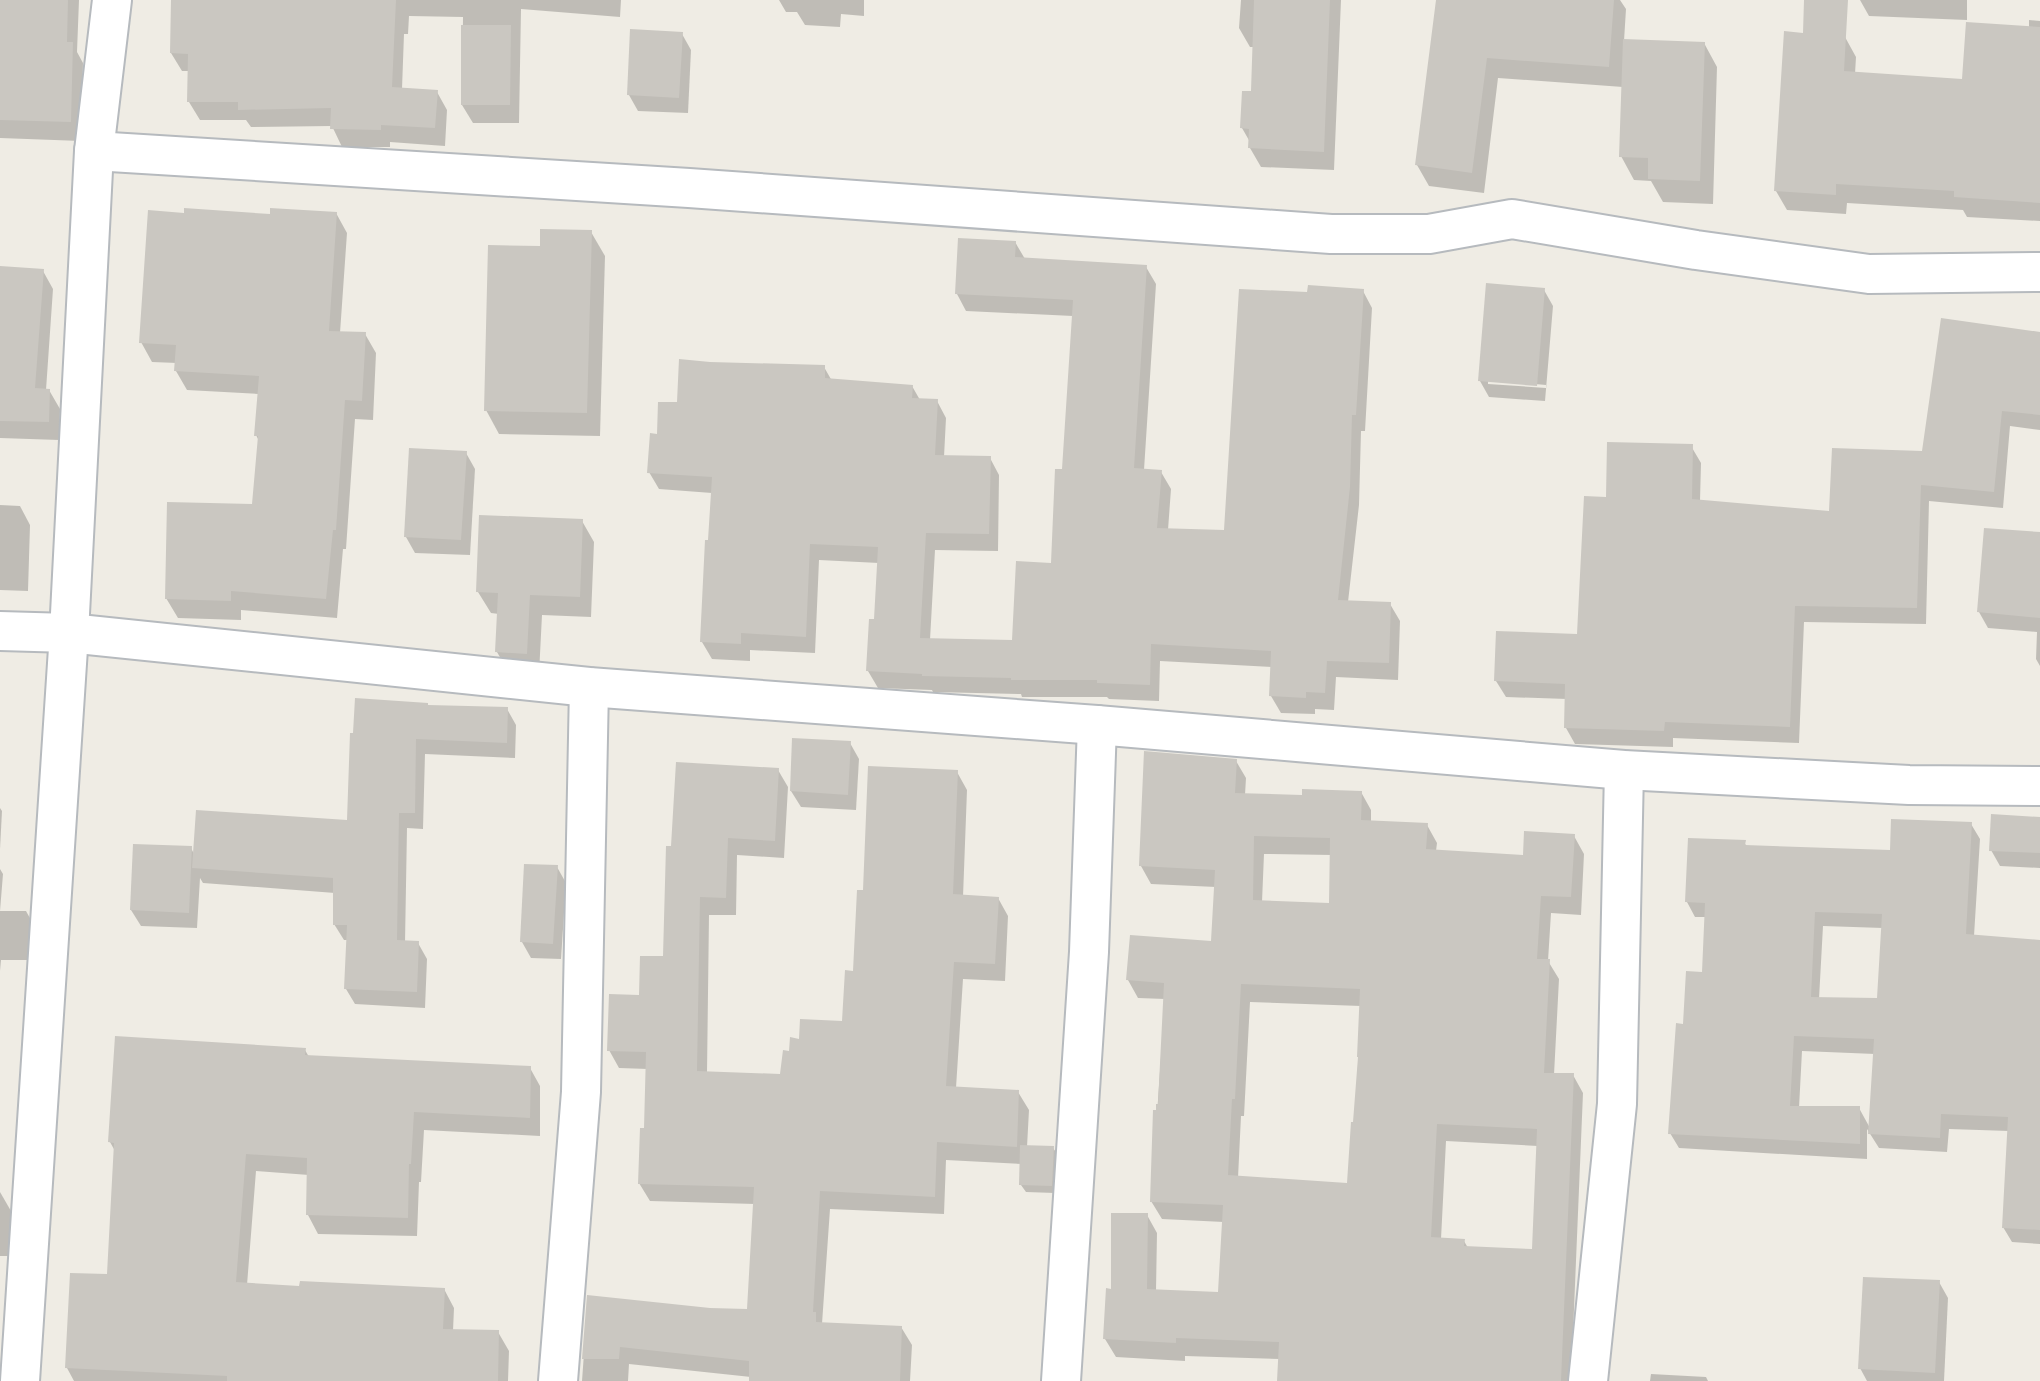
<svg xmlns="http://www.w3.org/2000/svg" width="2040" height="1381" font-family="'Nunito Sans',sans-serif">
<style>
.shadow{fill:#0003;fill-rule:evenodd}
.building{fill:#cac7c1;fill-rule:evenodd}
.lines{fill:none;stroke-linecap:round;stroke-linejoin:round}
.minor-casing{stroke:#b6babe;stroke-width:42}
.minor{stroke:#fff;stroke-width:38}
</style>
<rect width="100%" height="100%" fill="#efece4"/>
<g class="shadow">
<polygon points="0,0 79,0 77,52 83,63 81,141 0,138"/>
<polygon points="173,0 621,0 620,17 521,9 519,123 473,123 462,105 463,17 409,16 408,34 404,34 402,89 437,92 447,110 445,146 390,142 390,147 342,147 332,126 251,127 246,120 200,120 189,102 190,71 182,71 171,53"/>
<polygon points="779,0 864,0 864,16 841,14 840,27 805,25 797,12 786,12"/>
<polygon points="1241,0 1341,0 1334,170 1261,167 1250,148 1250,142 1242,128 1252,93 1254,47 1250,47 1239,28"/>
<polygon points="1438,0 1620,0 1626,9 1624,41 1704,43 1717,67 1713,204 1663,202 1651,181 1634,180 1621,156 1623,87 1498,78 1484,193 1429,186 1417,165"/>
<polygon points="1860,0 1967,0 1967,20 1869,16"/>
<polygon points="2029,20 2040,21 2040,221 1967,217 1963,210 1847,203 1846,214 1787,210 1776,191 1845,37 1856,57 1855,74 1964,81 2029,28"/>
<polygon points="682,34 691,50 688,113 638,111 629,95"/>
<polygon points="336,213 347,233 340,333 365,334 376,353 373,420 355,419 346,549 343,549 337,618 241,610 241,620 178,618 166,598 254,506 259,441 256,435 259,394 187,390 176,371 177,363 152,362 141,342 271,215"/>
<polygon points="591,232 605,256 600,436 499,434 486,410 542,248"/>
<polygon points="1015,242 1025,259 1146,267 1156,284 1144,470 1161,472 1171,489 1168,530 1226,532 1309,294 1363,291 1372,308 1365,431 1361,431 1359,505 1348,602 1390,604 1400,621 1398,680 1336,677 1334,710 1315,709 1315,714 1281,713 1271,696 1272,667 1160,661 1159,701 1109,699 1107,697 1022,697 1021,694 933,692 932,690 878,688 868,671 876,621 879,563 819,560 815,653 750,650 750,661 712,659 702,642 712,493 659,489 649,472 659,436 678,404 824,367 832,381 912,386 920,400 937,401 946,418 944,457 990,458 999,475 998,551 935,550 930,640 1013,642 1052,564 1064,471 1073,316 966,311 957,294"/>
<polygon points="0,268 43,271 53,289 46,390 49,390 60,409 59,440 0,438"/>
<path d="M1544,290l9,16 -8,95 -56,-4 -9,-16zM1488,380l58,5v3l-58,-4z"/>
<polygon points="2040,336 2040,430 2010,426 2003,508 1929,501 1926,624 1804,622 1799,743 1673,738 1673,747 1575,744 1566,728 1567,699 1506,697 1496,681 1579,636 1608,499 1691,446 1701,463 1700,501 1830,513 1924,453"/>
<polygon points="466,453 475,469 470,555 415,553 406,537"/>
<polygon points="0,505 20,506 30,525 28,591 0,590"/>
<polygon points="582,521 594,542 591,617 542,615 539,674 509,673 497,652 499,614 491,613 478,592"/>
<polygon points="2040,533 2040,666 2036,659 2037,632 1988,628 1979,612"/>
<polygon points="429,707 507,709 516,725 515,758 425,754 423,829 407,828 405,943 418,943 427,959 425,1008 355,1004 346,989 348,940 344,940 334,924 335,893 203,883 200,878 197,928 141,926 131,910 191,848 194,854 348,822"/>
<polygon points="850,743 859,759 856,810 801,807 791,791"/>
<path d="M1236,761l10,17 -1,17 59,2 57,-5 10,18v12l56,3 10,18 -1,8 88,6 50,-21 10,18 -3,61 -30,-2 -3,48 11,18 -5,96h19l10,18 -12,288h-292l1,-22 -95,-3v5l-69,-4 -11,-18 8,-48 34,-76 10,18 -1,58 64,2 4,-71 -62,-3 -11,-18 14,-202 -27,-1 -10,-18 85,-38 3,-55 -65,-3 -10,-18zM1264,854l68,1 -2,49 -68,-2zM1250,1002l111,4 -6,118 -6,61 -111,-7 3,-62h3zM1446,1141l92,5 -4,104 -66,-2 -4,-7 -23,-2z"/>
<polygon points="778,770 788,787 784,858 737,855 736,915 709,915 707,1073 782,1075 791,1053 800,1041 843,1023 855,973 865,892 957,772 967,790 963,897 998,898 1008,916 1005,981 963,979 956,1088 1018,1092 1029,1110 1027,1147 1053,1148 1058,1155 1055,1193 1026,1192 1021,1185 1022,1164 946,1160 944,1214 830,1209 822,1324 901,1327 912,1345 910,1381 751,1381 751,1377 629,1364 628,1381 582,1381 588,1297 710,1310 748,1311 755,1204 650,1201 639,1183 646,1130 648,1069 619,1068 609,1050 664,958 673,848"/>
<polygon points="0,808 2,811 0,849"/>
<polygon points="2040,819 2040,868 2000,866 1991,850"/>
<path d="M1971,824l9,15 -6,97 66,5v303l-28,-2 -9,-15 6,-96 -60,-2 -2,23 -68,-4 -12,-19v30l-188,-11 -9,-15 15,-107 18,-52 3,-57h-11l-8,-15 57,-60 3,5 145,5zM1823,926l60,2 -4,72 -60,-1zM1802,1051l73,3 -5,74 -11,-20h-60z"/>
<polygon points="557,867 566,883 561,959 531,958 522,942"/>
<polygon points="0,869 3,874 0,911 26,911 36,929 36,960 1,960 0,971"/>
<polygon points="305,1050 309,1057 530,1068 540,1086 540,1136 424,1130 421,1182 419,1182 417,1236 318,1234 308,1215 309,1175 256,1171 247,1285 301,1288 444,1289 454,1308 453,1331 498,1332 509,1351 508,1381 74,1381 67,1368 108,1276 115,1151 110,1142"/>
<polygon points="0,1192 11,1211 10,1256 0,1256"/>
<polygon points="1939,1282 1948,1298 1944,1381 1867,1381 1860,1368"/>
<polygon points="1651,1374 1706,1377 1708,1381 1650,1381"/>
</g>
<g class="building">
<polygon points="0,0 68,0 67,42 73,42 71,122 0,120"/>
<polygon points="171,0 396,0 392,87 438,90 435,128 381,125 381,130 330,129 331,108 238,110 238,102 187,102 188,54 170,53"/>
<polygon points="1254,0 1330,0 1324,152 1248,148 1249,129 1240,128 1242,91 1251,91"/>
<polygon points="1436,0 1614,0 1609,67 1487,58 1472,173 1415,165"/>
<polygon points="1804,0 1848,0 1844,71 1962,79 1966,22 2040,27 2040,203 1954,197 1954,191 1836,184 1836,195 1774,191 1784,31 1803,33"/>
<polygon points="461,25 511,25 510,105 461,105"/>
<polygon points="630,29 683,32 679,98 627,95"/>
<polygon points="1623,39 1705,42 1700,181 1648,179 1648,158 1619,157"/>
<polygon points="184,208 270,214 270,208 337,212 329,331 366,332 362,401 345,400 336,530 333,530 326,599 231,591 231,601 165,599 167,502 252,504 258,436 254,436 259,376 174,371 176,345 139,343 148,210 184,213"/>
<polygon points="540,229 592,230 587,413 484,411 488,245 540,246"/>
<polygon points="958,238 1016,241 1015,257 1147,265 1134,468 1162,470 1157,528 1224,530 1239,289 1307,292 1308,285 1364,289 1356,415 1352,415 1350,487 1338,600 1391,602 1389,663 1327,661 1325,693 1306,692 1306,698 1269,696 1271,651 1151,644 1150,685 1097,683 1097,680 1011,680 1011,678 922,676 922,674 866,671 869,619 874,619 878,547 810,544 806,637 741,633 741,644 700,642 705,540 708,540 712,477 647,473 650,433 657,434 658,402 677,402 679,359 710,362 825,365 825,378 913,385 912,398 938,399 935,455 991,456 989,534 926,533 920,638 1012,640 1016,561 1051,563 1055,469 1062,469 1073,300 955,294"/>
<polygon points="0,266 44,269 35,388 50,389 49,422 0,421"/>
<polygon points="1486,283 1545,288 1537,386 1478,381"/>
<polygon points="1941,318 2040,332 2040,415 2002,411 1994,492 1921,485 1917,608 1795,606 1790,727 1665,722 1664,731 1564,728 1565,684 1494,681 1496,631 1577,634 1584,496 1606,497 1607,442 1693,444 1692,499 1829,511 1832,448 1922,451"/>
<polygon points="409,448 467,451 461,540 404,537"/>
<polygon points="479,515 583,519 580,597 530,595 527,654 495,652 498,593 476,592"/>
<polygon points="1984,528 2040,532 2040,618 1977,612"/>
<polygon points="355,698 428,703 428,705 508,707 507,743 416,739 415,813 399,813 397,940 419,941 417,992 344,989 347,925 333,925 333,878 192,868 196,810 347,820 350,733 353,733"/>
<polygon points="792,738 851,741 848,795 790,791"/>
<path d="M1144,751l93,8 -2,34 67,2v-6l60,2 -1,29 67,3 -2,26 97,6 1,-24 51,3 -4,63 -30,-1 -4,63h13l-6,114h30l-13,308h-284l2,-39 -103,-4v5l-73,-4 3,-51 5,1v-76h37l-1,76 71,3 5,-87 -73,-3 3,-92h3v-6h2l6,-121 -38,-3 4,-45 81,6 4,-71 -76,-4zM1254,836l76,2 -1,65 -76,-3zM1241,984l119,5 -3,68h1l-5,65h-2l-4,61 -119,-8 4,-76h3zM1437,1124l100,5 -5,120 -68,-3 1,-7 -34,-2z"/>
<polygon points="676,762 779,768 775,841 728,838 726,898 700,897 697,1071 780,1074 783,1050 789,1051 790,1037 799,1039 800,1019 842,1021 845,970 853,971 857,890 863,890 868,766 958,770 953,894 999,897 995,964 954,962 946,1086 1019,1090 1017,1147 937,1142 935,1197 820,1191 813,1312 816,1312 816,1322 902,1326 900,1381 749,1381 749,1361 620,1347 619,1359 582,1359 587,1295 710,1308 747,1309 754,1187 638,1184 640,1128 644,1128 646,1052 607,1051 609,994 639,995 640,956 663,956 666,846 671,846"/>
<polygon points="1991,814 2040,817 2040,853 1989,851"/>
<path d="M1891,819l81,3 -6,112 74,6v290l-38,-2 6,-111 -67,-3 -1,24 -72,-4 6,-95 -80,-3 -4,70h70v38l-192,-10 8,-111 7,1 3,-53 16,1 3,-69 -20,-1 3,-64 58,2 -1,5 145,5zM1815,912l67,2 -5,84 -66,-1z"/>
<polygon points="133,844 192,846 189,913 130,910"/>
<polygon points="524,864 558,865 553,944 520,942"/>
<polygon points="115,1036 306,1048 305,1055 531,1066 530,1118 414,1112 411,1164 409,1164 408,1218 306,1215 307,1158 246,1154 236,1282 299,1286 300,1281 445,1288 443,1329 499,1330 498,1381 227,1381 227,1376 65,1368 70,1273 107,1274 114,1143 108,1142"/>
<polygon points="1020,1145 1054,1146 1052,1186 1019,1185"/>
<polygon points="1863,1277 1940,1280 1935,1373 1858,1369"/>
</g>
<g class="lines">
<defs>
<g id="minor">
<polyline points="94,151 689,188 1331,234 1429,234 1512,219 1696,250 1869,274 2040,272"/>
<polyline points="0,631 69,633 589,687 1097,725 1624,770 1909,785 2040,786"/>
<polyline points="20,1381 69,633 94,151 112,0"/>
<polyline points="558,1381 581,1092 589,687"/>
<polyline points="1061,1381 1089,952 1097,725"/>
<polyline points="1588,1381 1617,1104 1624,770"/>
</g>
</defs>
<use href="#minor" class="minor-casing"/>
<use href="#minor" class="minor"/>
</g>
</svg>
